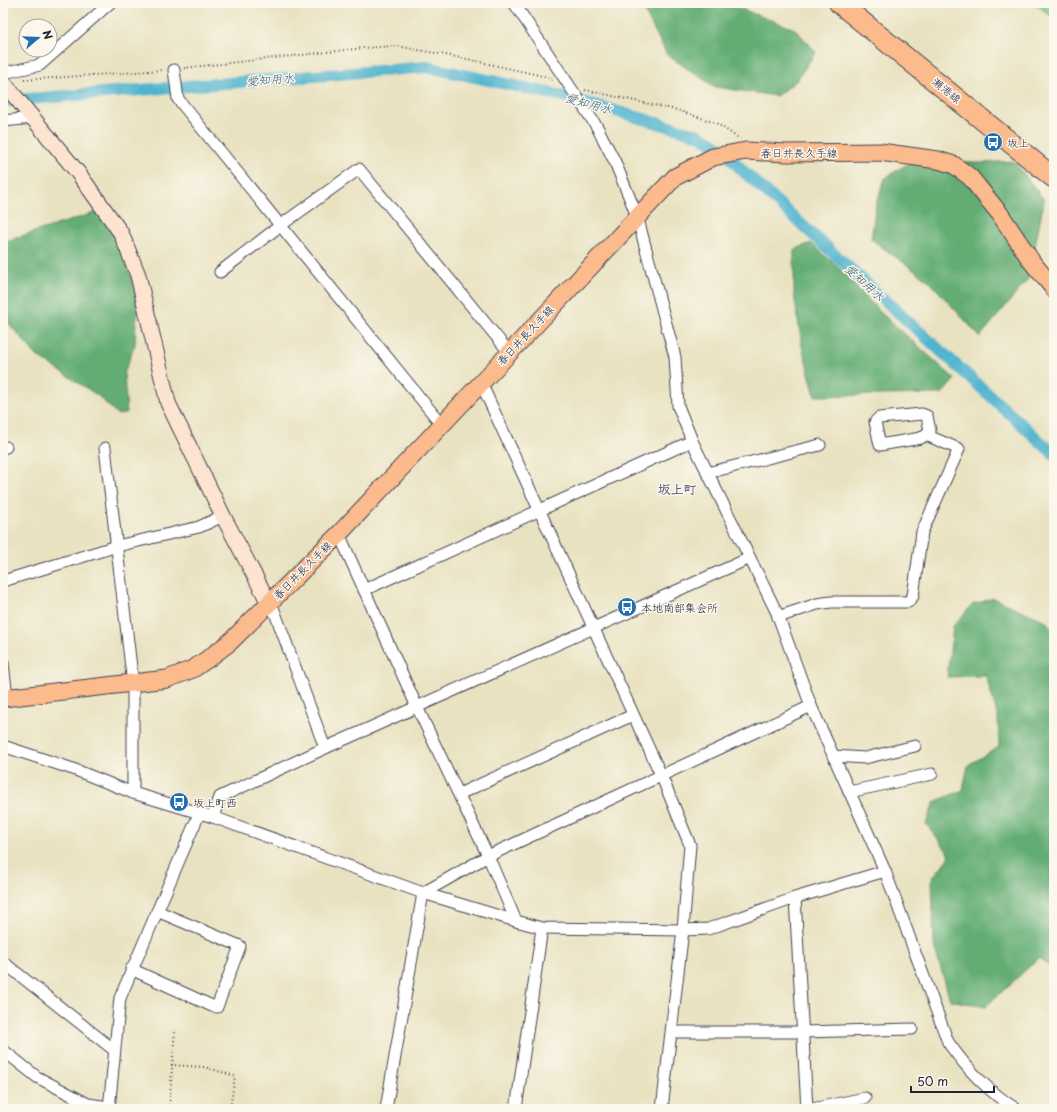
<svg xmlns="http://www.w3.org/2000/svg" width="1057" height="1112" font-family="'Playpen Sans','Klee One',sans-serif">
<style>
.green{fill:#7ac989;stroke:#4e7662}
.forest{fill:#63ad75;stroke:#426858}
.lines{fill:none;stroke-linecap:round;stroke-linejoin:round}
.canal{stroke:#4fb4ce;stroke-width:12}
.street-casing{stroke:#403f4f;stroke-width:13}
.secondary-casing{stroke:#403f4f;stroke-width:17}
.primary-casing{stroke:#403f4f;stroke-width:19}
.highway-casing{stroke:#403f4f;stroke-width:22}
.path{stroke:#403f4f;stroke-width:2;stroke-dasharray:1 3;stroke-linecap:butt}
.street{stroke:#fff;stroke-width:11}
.secondary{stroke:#fde4d1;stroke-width:15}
.primary{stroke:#fbbb8c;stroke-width:17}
.highway{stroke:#fbbb8c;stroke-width:20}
.labels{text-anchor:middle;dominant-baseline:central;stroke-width:3;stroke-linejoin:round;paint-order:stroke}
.street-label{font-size:11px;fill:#22223b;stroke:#fbf7ec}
.poi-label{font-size:11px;fill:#22223b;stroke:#fbf7ec;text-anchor:start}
.water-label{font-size:12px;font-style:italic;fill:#345c76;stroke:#fbf7ec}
.quarter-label{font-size:13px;font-weight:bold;fill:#544f73;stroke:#fbf7ec}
</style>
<rect width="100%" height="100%" fill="#fbf7ec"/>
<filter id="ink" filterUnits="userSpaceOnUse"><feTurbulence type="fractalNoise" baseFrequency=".025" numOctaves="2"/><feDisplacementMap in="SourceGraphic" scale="8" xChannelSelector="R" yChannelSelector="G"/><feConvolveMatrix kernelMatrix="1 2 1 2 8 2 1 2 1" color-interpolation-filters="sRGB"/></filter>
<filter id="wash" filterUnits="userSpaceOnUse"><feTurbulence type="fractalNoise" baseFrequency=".012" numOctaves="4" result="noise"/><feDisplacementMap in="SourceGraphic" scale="16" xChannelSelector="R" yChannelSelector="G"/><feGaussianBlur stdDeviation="0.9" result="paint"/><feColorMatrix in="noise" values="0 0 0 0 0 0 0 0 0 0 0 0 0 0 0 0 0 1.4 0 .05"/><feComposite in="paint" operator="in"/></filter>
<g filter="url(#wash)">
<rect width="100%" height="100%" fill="#e9e2c1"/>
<polygon class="green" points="1034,3 1054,3 1054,18"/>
<g class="forest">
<polygon points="656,3 704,3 736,7 795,29 816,52 796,81 776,96 715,87 667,55 644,10"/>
<polygon points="912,161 980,163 1014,161 1044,200 1029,278 980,337 929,281 871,239 876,204 885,178"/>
<polygon points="97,212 115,234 129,271 140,305 136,322 135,344 124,374 127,413 118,415 97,395 37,356 5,319 3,313 3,242"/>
<polygon points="811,243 844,273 879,311 955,379 942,394 815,396 802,346 794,294 794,250"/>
<polygon points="993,598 1046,621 1054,633 1054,971 1039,958 985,1007 950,1000 934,946 932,879 950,855 926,824 934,802 963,790 968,765 999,747 998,717 986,676 947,677 953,626 972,605"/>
</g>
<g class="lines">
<polyline class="canal" points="3,101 427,67 567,97 699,135 722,149 744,172 1054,454"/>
</g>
</g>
<g filter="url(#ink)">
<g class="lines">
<defs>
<g id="street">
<path d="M514,3l83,124 18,35 22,54 38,141 3,49 15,37 84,170 34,93 74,165 63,171c18,26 41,50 68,67"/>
<polyline points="174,70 178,99 442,425"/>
<polyline points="3,73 40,65 110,3"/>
<polyline points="3,121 33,118"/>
<polyline points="220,272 281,225 359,169 509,352"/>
<polyline points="481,383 661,775 690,845 683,930 662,1109"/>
<polygon points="922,414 927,416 930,431 921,438 880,445 875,422 879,418"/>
<polyline points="3,448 6,447"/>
<polyline points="105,448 133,684 133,793"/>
<polyline points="707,473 820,445"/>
<polyline points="339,534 417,707 488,856 516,921"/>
<polyline points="3,581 117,546 199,527 223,516"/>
<polyline points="364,590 692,441"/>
<polyline points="269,603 274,610 325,748"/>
<polyline points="778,617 817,604 831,602 908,602 913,596 922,532 959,449 926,435"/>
<polyline points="3,663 7,698"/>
<polyline points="3,746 73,769 133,793 213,817 423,893 516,921 542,928 683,930 708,929 795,898 885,871"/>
<polyline points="833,756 865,758 915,746"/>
<polyline points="849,792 932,774"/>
<polyline points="459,794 633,715"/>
<polyline points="213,817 220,797 325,748 750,558"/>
<polyline points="423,893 488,856 811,706"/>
<polyline points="795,898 807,1109"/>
<polyline points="3,962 114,1050"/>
<polyline points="131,969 212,1006 217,1007 240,946 157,911"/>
<polyline points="672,1032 803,1032 912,1029"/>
<polyline points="3,1050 37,1077 88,1104 109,1107"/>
<polyline points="109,1109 120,998 199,814"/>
<polyline points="386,1109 423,893"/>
<polyline points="516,1109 542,928"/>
<polyline points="812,1109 865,1098"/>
</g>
<polyline id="secondary" points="3,82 79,174 121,233 138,275 168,403 223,516 269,603"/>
<polyline id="primary" points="3,698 167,679 193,669 209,658 230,642 339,534 675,177 713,157 746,151 787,153 880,152 938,160 954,165 970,177 1000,214 1032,262 1054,289"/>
<polyline id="highway" points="839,3 1054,178"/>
</defs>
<use href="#street" class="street-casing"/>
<use href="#secondary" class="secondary-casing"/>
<use href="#primary" class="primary-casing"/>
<use href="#highway" class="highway-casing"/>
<g class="path">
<polyline points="184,68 364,48 397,46 467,59 547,77 552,80"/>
<polyline points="24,80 163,70"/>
<polyline points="585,90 677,110 716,123 740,139"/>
<polyline points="171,1065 204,1067 235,1076 230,1109"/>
<polyline points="169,1109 175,1029"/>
</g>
<use href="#street" class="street"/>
<use href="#secondary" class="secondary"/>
<use href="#primary" class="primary"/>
<use href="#highway" class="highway"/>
</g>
</g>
<defs>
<symbol id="bus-disc" viewBox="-11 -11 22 22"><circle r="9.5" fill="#1f6fb2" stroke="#fbf7ec"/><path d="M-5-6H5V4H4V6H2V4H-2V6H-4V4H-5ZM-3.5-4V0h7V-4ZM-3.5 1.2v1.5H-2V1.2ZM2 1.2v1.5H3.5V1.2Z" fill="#fff"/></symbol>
</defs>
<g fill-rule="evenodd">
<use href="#bus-disc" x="982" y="131" width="22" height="22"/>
<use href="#bus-disc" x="616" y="596" width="22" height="22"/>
<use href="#bus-disc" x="168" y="791" width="22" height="22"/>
</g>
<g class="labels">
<g class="street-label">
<text transform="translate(947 90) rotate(39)">瀬港線</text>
<text x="799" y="152">春日井長久手線</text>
<text transform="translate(525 335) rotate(-47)">春日井長久手線</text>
<text transform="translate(302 570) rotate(-45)">春日井長久手線</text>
</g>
<g class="poi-label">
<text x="1007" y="142">坂上</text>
<text x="641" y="607">本地南部集会所</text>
<text x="193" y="802">坂上町西</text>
</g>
<g class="water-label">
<text transform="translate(270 79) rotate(-5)">愛知用水</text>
<text transform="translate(589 103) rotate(16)">愛知用水</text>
<text transform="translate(865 282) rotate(42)">愛知用水</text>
</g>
<g class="quarter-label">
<text x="677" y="488">坂上町</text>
</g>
</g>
<rect width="1057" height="1112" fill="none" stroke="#fbf7ec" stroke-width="16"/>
<g transform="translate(38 38) rotate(71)"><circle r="19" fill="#fbf7ec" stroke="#a4a2a5"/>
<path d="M0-3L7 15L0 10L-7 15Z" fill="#1f6fb2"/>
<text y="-6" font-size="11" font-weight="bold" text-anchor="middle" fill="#22223b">N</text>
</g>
<path d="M911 1086v6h83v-6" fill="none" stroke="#22223b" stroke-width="2"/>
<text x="917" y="1086" font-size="12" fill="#22223b" stroke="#fbf7ec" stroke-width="3" paint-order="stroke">50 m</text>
</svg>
